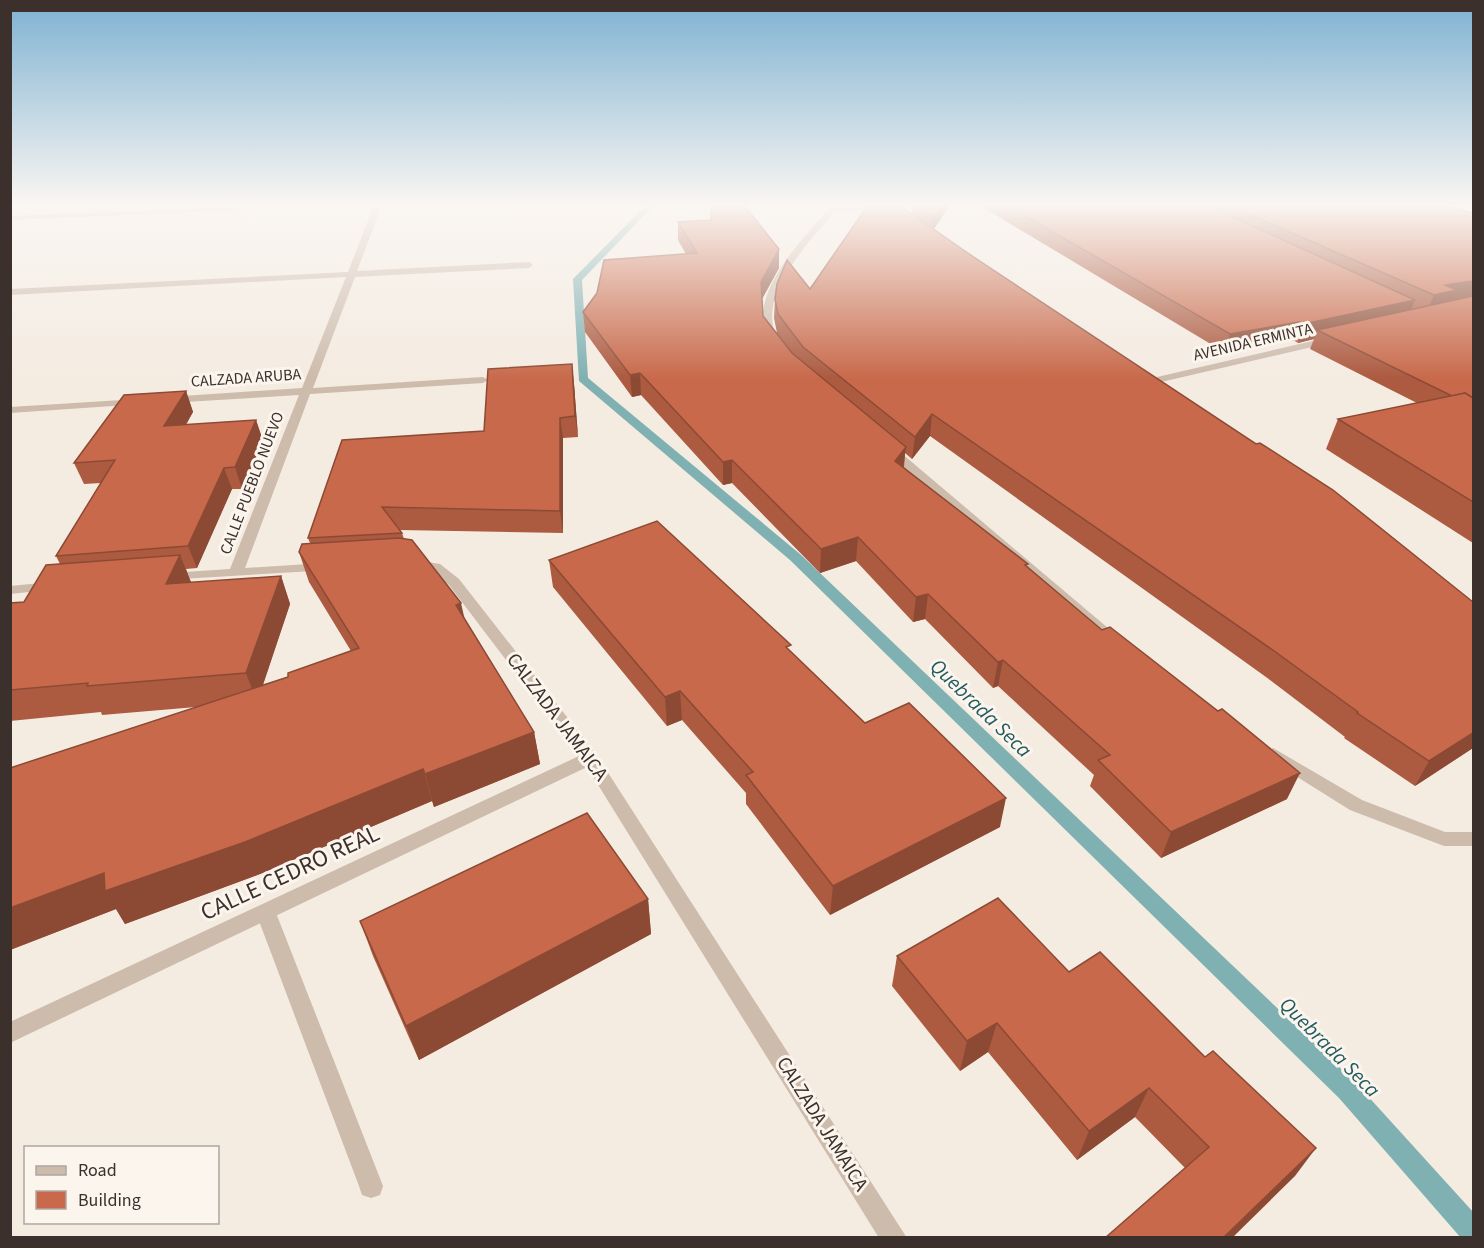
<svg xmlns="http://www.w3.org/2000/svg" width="1484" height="1248" font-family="'Source Sans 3',sans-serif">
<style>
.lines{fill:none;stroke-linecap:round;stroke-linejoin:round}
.stream{fill:#7fb0b2;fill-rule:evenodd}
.lane{fill:#cdbbac;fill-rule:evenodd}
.street{fill:#cdbbac;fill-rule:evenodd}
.wall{fill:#ac5a40}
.shaded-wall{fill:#8c4a34}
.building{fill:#c8694b;stroke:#8c4a34;stroke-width:1.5}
.labels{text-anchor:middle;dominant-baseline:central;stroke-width:6;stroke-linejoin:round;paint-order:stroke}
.far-street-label{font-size:16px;fill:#3b302b;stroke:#fbf5ee}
.street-label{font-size:20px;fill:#3b302b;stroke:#fbf5ee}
.water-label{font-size:21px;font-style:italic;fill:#1f5a5e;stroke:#fbf5ee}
.near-street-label{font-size:24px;fill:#3b302b;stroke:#fbf5ee}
</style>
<rect width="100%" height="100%" fill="#f4ebe1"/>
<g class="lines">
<polygon class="stream" points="646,205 654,205 582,280 588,378 800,554 1355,1082 1474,1213 1474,1238 1461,1238 1339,1098 790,560 579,381 573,279"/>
<polygon class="lane" points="266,905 273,907 276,913 383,1186 380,1195 371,1198 362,1195 359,1186 256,913 259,907"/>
<g class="street">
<polygon points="271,205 322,205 318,207 10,220 10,216"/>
<polygon points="374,205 382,205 357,271 529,262 533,265 529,268 355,277 313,388 483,377 488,380 483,383 310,394 245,568 325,563 332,567 330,570 164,580 162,577 164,574 169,573 230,569 299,395 168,403 162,400 168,397 302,388 346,277 10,295 10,289 348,272"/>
<path d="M832,205h8l-2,3 21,-2 29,5 -4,2 -25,-3 -26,3c-24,30 -82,88 -53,129l-9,2c-31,-45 34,-107 61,-139z"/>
<polygon points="1330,337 1335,340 1334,342 1144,386 1139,383 1144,380"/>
<polygon points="138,399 142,400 142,404 10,413 10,407"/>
<polygon points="890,446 894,447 1108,628 1111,631 1108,634 1098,634 886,453 884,450"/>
<polygon points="414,560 440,564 459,579 596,754 907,1238 879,1238 587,767 10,1043 10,1022 579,756 449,585 431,571 409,567 407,564 409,561"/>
<polygon points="52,582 57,583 59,586 57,589 10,594 10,586"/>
<polygon points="1273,748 1362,800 1445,832 1474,832 1474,846 1444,846 1350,810 1267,758 1264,754 1267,750"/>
</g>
</g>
<g class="wall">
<polygon points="913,205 950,205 934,229 1473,602 1473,748 1415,786 1344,738 1345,737 1266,677 930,436 912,459 905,453 904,468 1028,567 1287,799 1161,858 1090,786 1094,775 998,686 993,688 925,619 913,622 856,561 820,573 732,483 723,485 641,395 632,397 585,332 583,312 686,254 678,240 678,222 779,249 779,268 762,298 763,316 777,333 774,318 775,299 810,289 912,214"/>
<polygon points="979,205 1439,205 1473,213 1473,543 1326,449 1338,419 1417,403 1310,349 1314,339 1298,343 1293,340 1224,352"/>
<polygon points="574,384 578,437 563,438 563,533 400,530 402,533 404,539 464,618 534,732 540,764 434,807 432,801 260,874 125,924 116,909 10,950 10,768 196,707 102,715 101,712 10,721 10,603 24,602 60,564 56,556 101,483 84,484 74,463 186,391 193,412 186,425 256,420 263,441 242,489 232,489 197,568 186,569 191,583 281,576 290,604 263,685 288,677 351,651 309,582 299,552 310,543 308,538 484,431"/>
<polygon points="549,560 865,723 1000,827 830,915 746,804 746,793 682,720 667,726 553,587"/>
<polygon points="648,899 651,934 419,1060 373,956 360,921"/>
<polygon points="897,956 1069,972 1295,1176 1185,1168 1135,1117 1077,1160 988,1052 960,1071 892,986"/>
</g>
<g class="shaded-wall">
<polygon points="941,205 950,205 931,233 933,217"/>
<polygon points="779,249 779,268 761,301 761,282"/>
<polygon points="1473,281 1473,297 1426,313 1434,295 1445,285"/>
<polygon points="1415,300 1408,317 1317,330 1314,339 1298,343 1304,324"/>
<polygon points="1299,322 1293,340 1224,352 1230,334"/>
<polygon points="572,364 574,384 578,437 575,416"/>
<polygon points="640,373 641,395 632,397 630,375"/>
<polygon points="186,391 193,412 172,447 164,426"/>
<polygon points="932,414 930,436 912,459 915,437"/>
<polygon points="560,418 563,438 563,533 560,511"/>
<polygon points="256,420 263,441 242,489 235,467"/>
<polygon points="906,447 903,470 895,461"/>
<polygon points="732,460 732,483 723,485 723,462"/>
<polygon points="224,468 232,489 197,568 188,546"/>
<polygon points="858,537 856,561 820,573 821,549"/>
<polygon points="180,555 191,582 178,612 166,584"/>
<polygon points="281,576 290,604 257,702 246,673"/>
<polygon points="928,594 925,619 913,622 916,597"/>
<polygon points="461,603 468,634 456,605"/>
<polygon points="1003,660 998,686 993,688 998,662"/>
<polygon points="680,691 682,720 667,726 665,697"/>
<polygon points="534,732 540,764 434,807 425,774"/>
<polygon points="1473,733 1473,748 1415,786 1429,761"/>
<polygon points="423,769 432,801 260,874 125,924 116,909 10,950 10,908 104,873"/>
<polygon points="1300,773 1287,799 1161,858 1171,832"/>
<polygon points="1006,798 1000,827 830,915 833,886"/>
<polygon points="648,899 651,934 419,1060 406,1026"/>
<polygon points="997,1023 988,1052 960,1071 967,1041"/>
<polygon points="1149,1088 1135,1117 1077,1160 1089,1131"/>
<polygon points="1316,1148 1295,1176 1232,1238 1223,1238"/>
</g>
<g class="building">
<polygon points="711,205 744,205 779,249 761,282 763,316 792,353 906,447 895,461 1028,564 1025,565 1102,630 1110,627 1218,711 1222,709 1300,773 1171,832 1098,760 1110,755 1003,660 998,662 928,594 916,597 858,537 821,549 732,460 723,462 640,373 630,375 583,312 597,293 604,260 697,253 678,222 711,220"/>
<polygon points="868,205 899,205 969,254 1256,444 1260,443 1333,490 1473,602 1473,733 1429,761 1357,713 1358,712 1277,653 932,414 915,437 803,347 778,314 775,299 777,284 787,260 810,289"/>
<polygon points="914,205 941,205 933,217"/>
<polygon points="1006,205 1206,205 1415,300 1304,324 1299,322 1230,334"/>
<polygon points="1228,205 1439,205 1473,213 1473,281 1445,285 1457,290 1434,295"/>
<polygon points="1473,296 1473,398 1465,393 1452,396 1317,330"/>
<polygon points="572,364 575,416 560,418 560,511 382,507 402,533 308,538 342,440 484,431 488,369"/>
<polygon points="186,391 164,426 256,420 235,467 224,468 188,546 56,556 115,460 74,463 124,395"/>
<polygon points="1465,393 1473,398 1473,502 1338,419"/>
<polygon points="657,521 791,645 786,647 865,723 909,703 1006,798 833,886 746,775 753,772 680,691 665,697 549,560"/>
<polygon points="399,538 412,540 461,603 456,605 534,732 425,774 423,769 245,842 105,891 104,873 10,908 10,768 288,677 288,673 359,648 299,552 302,544"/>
<polygon points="180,555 166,584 281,576 246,673 87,686 88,683 10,690 10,603 24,602 46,565"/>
<polygon points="587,813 648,899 406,1026 360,921"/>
<polygon points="998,898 1069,972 1100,952 1205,1057 1213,1051 1316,1148 1223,1238 1105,1238 1209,1147 1149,1088 1089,1131 997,1023 967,1041 897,956"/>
</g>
<linearGradient id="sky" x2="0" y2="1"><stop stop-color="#7eb2d2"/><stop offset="0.54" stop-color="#faf6f2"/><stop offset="1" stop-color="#faf6f2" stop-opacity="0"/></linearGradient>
<rect width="1484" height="379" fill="url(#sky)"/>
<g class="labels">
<g class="far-street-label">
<text transform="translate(1253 342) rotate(-13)">AVENIDA ERMINTA</text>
<text transform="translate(246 378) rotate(-4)">CALZADA ARUBA</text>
<text transform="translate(252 483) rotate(-69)">CALLE PUEBLO NUEVO</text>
</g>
<g class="street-label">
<text transform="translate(557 717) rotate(53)">CALZADA JAMAICA</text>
<text transform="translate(822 1124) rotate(58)">CALZADA JAMAICA</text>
</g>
<g class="water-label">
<text transform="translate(981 708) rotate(44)">Quebrada Seca</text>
<text transform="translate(1330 1047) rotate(45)">Quebrada Seca</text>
</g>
<g class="near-street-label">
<text transform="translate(290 873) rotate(-25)">CALLE CEDRO REAL</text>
</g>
</g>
<rect width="1484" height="1248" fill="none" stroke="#3b302b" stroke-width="24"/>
<rect x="24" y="1146" width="195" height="78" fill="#fbf5ee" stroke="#aea6a0" stroke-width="1.5"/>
<rect x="36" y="1166" width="30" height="9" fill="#cdbbac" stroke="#aea6a0" stroke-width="1.5"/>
<text x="78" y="1176" font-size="18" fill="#3b302b">Road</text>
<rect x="36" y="1191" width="30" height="18" fill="#c8694b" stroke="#aea6a0" stroke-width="1.5"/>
<text x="78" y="1206" font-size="18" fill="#3b302b">Building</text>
</svg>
